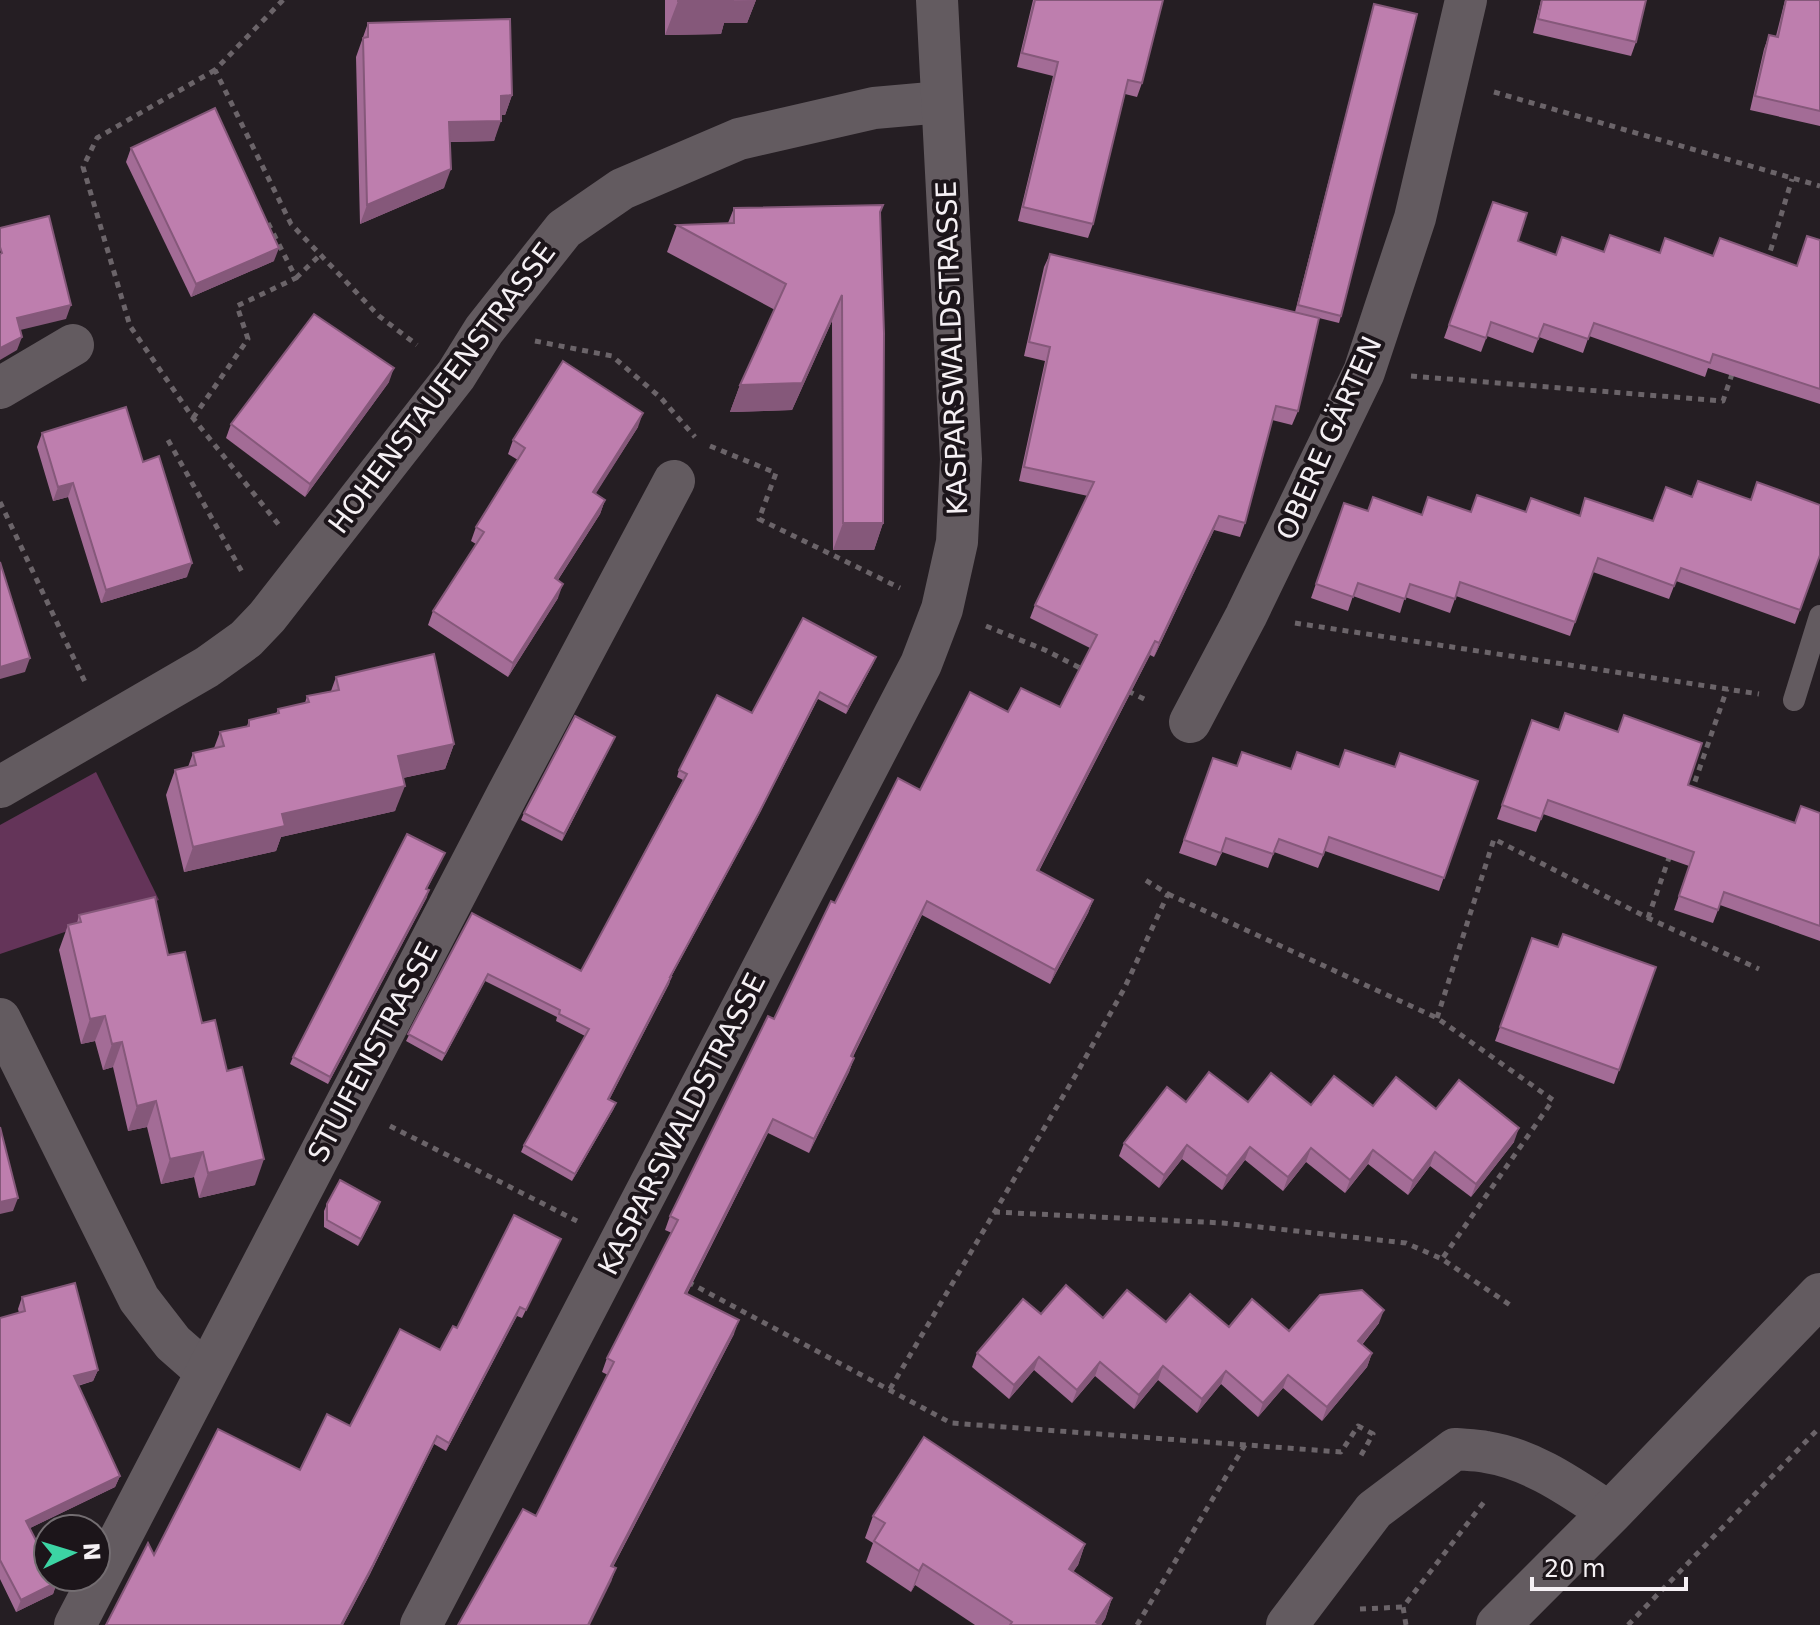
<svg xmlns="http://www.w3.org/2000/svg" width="1820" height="1625" font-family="'DejaVu Sans',sans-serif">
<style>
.green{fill:#643459}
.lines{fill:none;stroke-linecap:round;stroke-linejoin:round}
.path{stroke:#6b6469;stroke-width:5;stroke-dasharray:6 6;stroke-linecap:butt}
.service{stroke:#635b60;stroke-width:22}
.minor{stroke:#635b60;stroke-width:42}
.tertiary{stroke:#635b60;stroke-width:44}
.wall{fill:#a36c96}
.shaded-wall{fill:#85587a}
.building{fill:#be7eae;stroke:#85587a;stroke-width:2}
.labels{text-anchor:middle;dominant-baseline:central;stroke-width:8;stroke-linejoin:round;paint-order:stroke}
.street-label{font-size:28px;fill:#f5f0f4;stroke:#1c151a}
</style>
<rect width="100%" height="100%" fill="#251e23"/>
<polygon class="green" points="96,772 159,900 0,954 0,825"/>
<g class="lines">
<g class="path">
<polyline points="283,0 215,70 291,224 379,316 417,345"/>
<polyline points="215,70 97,138 83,167 130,326 193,418 279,525"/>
<polyline points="1494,92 1820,186"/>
<polyline points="1767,262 1792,179"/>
<polyline points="296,278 321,254"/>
<polyline points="535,341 612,356 661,398 695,437"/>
<polyline points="1411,376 1723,401 1733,371"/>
<polyline points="193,418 248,339 237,306 296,278 266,219"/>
<polyline points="168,440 242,572"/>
<polyline points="710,446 776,473 759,519 900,588"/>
<polyline points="0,502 85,682"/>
<polyline points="1295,623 1759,694"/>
<polyline points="986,626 1045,650 1086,671"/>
<polyline points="1128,691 1146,700"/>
<polyline points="1691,793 1727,689"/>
<polyline points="1168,894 1437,1018 1553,1100 1442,1259"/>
<polyline points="1648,918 1670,855"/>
<polyline points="1437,1018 1494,839 1648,918 1759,969"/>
<polyline points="390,1126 577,1221"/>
<polyline points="994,1212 1223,1223 1406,1243 1442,1259 1510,1305"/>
<polyline points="688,1282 951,1423 1341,1452 1358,1426 1373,1434 1359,1459"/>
<polyline points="890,1389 1078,1071 1124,989 1168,894 1142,878"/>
<polyline points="1360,1609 1403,1607"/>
<polyline points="1137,1625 1245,1445"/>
<polyline points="1406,1625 1403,1607 1484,1502"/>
<polyline points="1628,1625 1820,1427"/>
</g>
<polyline class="service" points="1794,700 1820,616"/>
<g class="minor">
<polyline points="0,388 73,345"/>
<polyline points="1190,722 1246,616 1364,372 1415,218 1466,0"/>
<polyline points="0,787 207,667 246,639 267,617 456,375 484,330 564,229 622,189 739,139 874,108 942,102"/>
<polyline points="0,1019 139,1299 173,1343 206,1372"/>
<polyline points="75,1625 507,795 674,481"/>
<polyline points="421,1625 921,664 942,609 957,542 961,459 937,0"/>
<path d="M1287,1625l87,-115 81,-61c10,1 21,1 31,3 46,7 86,36 124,61"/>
</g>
<polyline class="tertiary" points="1498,1625 1610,1513 1820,1295"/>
</g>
<g class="wall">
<polygon points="665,0 756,0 747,23 724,23 721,34 665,35"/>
<polygon points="1033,0 1163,0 1142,83 1137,97 1125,94 1093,224 1088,238 1018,221 1053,76 1017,67"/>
<polygon points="1541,0 1646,0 1636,42 1631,56 1533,33"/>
<polygon points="1785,0 1820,0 1820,126 1750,110 1764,49 1769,35 1776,36"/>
<polygon points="1374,4 1341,316 1339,323 1295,312"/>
<polygon points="368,23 512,95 505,115 501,115 494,141 450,142 444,188 360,224 356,57"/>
<polygon points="131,148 274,261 191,297 126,162"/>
<polygon points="1493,202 1518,241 1556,255 1604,252 1659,253 1713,256 1797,266 1820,240 1820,404 1708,368 1705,377 1589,336 1583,353 1539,337 1533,353 1487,336 1481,352 1444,338"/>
<polygon points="734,208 880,213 883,523 874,550 833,550 832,321 792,410 730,412 740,385 775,310 667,252 677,225 728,223"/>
<polygon points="1050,254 1298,411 1292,425 1272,420 1245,523 1240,537 1214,530 1154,657 1150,655 1039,871 1093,900 1088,913 1050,984 922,915 853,1057 854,1058 849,1072 809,1153 768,1133 687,1294 734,1334 613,1567 611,1582 536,1516 608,1375 602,1372 607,1358 672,1233 665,1230 670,1216 835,903 920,790 1008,712 1060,707 1090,648 1030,618 1035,605 1088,496 1019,481 1045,361 1024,356 1044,267"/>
<polygon points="389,382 305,497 226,438 231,424"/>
<polygon points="638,427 595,494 605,500 600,514 558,580 558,598 508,677 428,625 433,611 476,544 471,541 476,527 518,460 508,454 513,440"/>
<polygon points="42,433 143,462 187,577 101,603 68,497 53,501 37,447"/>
<polygon points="1344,503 1368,511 1422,515 1470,512 1526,512 1653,521 1820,555 1795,624 1676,581 1669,599 1593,572 1570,636 1456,596 1450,613 1405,597 1400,613 1353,596 1348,611 1311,598"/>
<polygon points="876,657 873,664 846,714 818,699 757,818 671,977 669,984 609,1100 616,1103 613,1110 572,1181 521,1152 524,1145 585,1036 556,1021 557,1017 485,981 442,1061 406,1041 472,913 581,971 683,780 677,777 679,770 752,713"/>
<polygon points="336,677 454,744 445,769 403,778 395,811 281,837 276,851 184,872 166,795 175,770 188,767 193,753 214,748 220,732 247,726 249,720 276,714 278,709 305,703 307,696 331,691"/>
<polygon points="1532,720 1688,785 1795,823 1820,813 1820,941 1720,905 1713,923 1674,910 1689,866 1543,814 1536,832 1497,819"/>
<polygon points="615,737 562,841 521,820 524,813"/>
<polygon points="1213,758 1237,766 1291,769 1339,767 1395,767 1478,781 1439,891 1325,851 1318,868 1274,852 1268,868 1222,852 1216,866 1179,853"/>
<polygon points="445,853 427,889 427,897 328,1084 290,1064 293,1057"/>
<polygon points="79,915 168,955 202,1023 255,1185 199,1198 194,1177 161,1184 147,1127 128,1131 113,1067 103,1070 95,1041 81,1044 59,950 68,925 77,923"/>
<polygon points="1532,938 1558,947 1656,967 1614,1084 1495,1041"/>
<polygon points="1186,1102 1248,1102 1436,1109 1514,1142 1471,1197 1430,1166 1408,1195 1368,1164 1345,1193 1306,1162 1283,1191 1245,1160 1222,1190 1182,1159 1159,1188 1119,1156 1124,1143"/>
<polygon points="380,1202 358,1246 324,1227 324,1211 327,1204"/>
<polygon points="561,1239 522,1318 517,1316 446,1451 434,1444 370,1574 343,1625 106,1625 154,1555 300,1470 440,1350 457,1328"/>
<polygon points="22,1297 98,1370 93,1381 78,1386 120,1476 115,1487 30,1528 57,1582 53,1594 16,1612 0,1579 0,1318 19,1313 18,1309"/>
<polygon points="1041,1314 1289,1331 1379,1323 1362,1345 1372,1353 1367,1367 1322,1421 1283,1388 1258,1417 1221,1384 1197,1413 1158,1380 1134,1409 1095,1376 1072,1403 1034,1370 1009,1399 972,1367 977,1353"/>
<polygon points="873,1516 1085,1544 1078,1565 1073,1571 1112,1598 1105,1619 1101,1625 975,1625 915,1585 911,1592 866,1562 873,1543 865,1538"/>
</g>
<g class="shaded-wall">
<polygon points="756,0 747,23 724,23 721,34 665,35 678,1"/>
<polygon points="512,95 505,115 494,115 501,96"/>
<polygon points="501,121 494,141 442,142 449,122"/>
<polygon points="451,169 444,188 360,224 367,205"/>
<polygon points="279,248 274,261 191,297 196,284"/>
<polygon points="842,295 832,321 792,410 730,412 740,385"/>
<polygon points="71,305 66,319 12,332 17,318"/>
<polygon points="22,337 17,350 0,360 0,348"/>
<polygon points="394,368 389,382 305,497 310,484"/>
<polygon points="643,413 638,427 588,506 593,492"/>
<polygon points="73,483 68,497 53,501 58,487"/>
<polygon points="605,500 600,514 550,592 555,578"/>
<polygon points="1219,516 1214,530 1154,657 1159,643"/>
<polygon points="843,523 883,523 874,550 833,550"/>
<polygon points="192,563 187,577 101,603 106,590"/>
<polygon points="563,584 558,598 508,677 513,663"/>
<polygon points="1155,641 1150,655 1032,884 1037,870"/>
<polygon points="876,657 873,664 846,714 848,707"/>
<polygon points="30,658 25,672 0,679 0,667"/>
<polygon points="820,692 757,818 667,984 670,977"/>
<polygon points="615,737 612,744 562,841 564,834"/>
<polygon points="454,744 445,769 388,781 398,756"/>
<polygon points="405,786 395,811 281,837 276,851 184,872 193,847 282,814"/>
<polygon points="429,890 427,897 328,1084 330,1077"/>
<polygon points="1093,900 1088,913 1050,984 1055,970"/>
<polygon points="927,901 922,915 846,1070 851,1056"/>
<polygon points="488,974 485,981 442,1061 445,1054"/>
<polygon points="671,977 669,984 606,1106 608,1099"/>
<polygon points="105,1016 95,1041 81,1044 90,1019"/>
<polygon points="122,1042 113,1067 103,1070 112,1044"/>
<polygon points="854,1058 849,1072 809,1153 814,1139"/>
<polygon points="156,1101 147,1127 128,1131 137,1106"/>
<polygon points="616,1103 613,1110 572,1181 575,1174"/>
<polygon points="773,1119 768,1133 680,1307 685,1293"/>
<polygon points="1519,1128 1514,1142 1471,1197 1476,1184"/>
<polygon points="1187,1145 1182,1159 1159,1188 1164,1175"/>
<polygon points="1250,1147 1245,1160 1222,1190 1227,1176"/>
<polygon points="1311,1148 1306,1162 1283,1191 1288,1177"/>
<polygon points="1373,1150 1368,1164 1345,1193 1350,1180"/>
<polygon points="203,1152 194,1177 161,1184 170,1159"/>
<polygon points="1435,1152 1430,1166 1408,1195 1413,1181"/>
<polygon points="264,1159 255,1185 199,1198 208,1173"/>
<polygon points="18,1198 13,1211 0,1214 0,1202"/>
<polygon points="380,1202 378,1209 358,1246 361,1239"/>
<polygon points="520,1307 517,1316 446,1451 449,1443"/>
<polygon points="1384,1310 1379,1323 1353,1355 1358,1341"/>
<polygon points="739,1320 734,1334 606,1580 611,1566"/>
<polygon points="1372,1353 1367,1367 1322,1421 1327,1407"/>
<polygon points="1039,1357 1034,1370 1009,1399 1014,1385"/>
<polygon points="1100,1362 1095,1376 1072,1403 1077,1390"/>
<polygon points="1163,1366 1158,1380 1134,1409 1139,1395"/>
<polygon points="98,1370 93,1381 69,1388 74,1376"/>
<polygon points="1226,1371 1221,1384 1197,1413 1202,1399"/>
<polygon points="1288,1375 1283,1388 1258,1417 1263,1403"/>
<polygon points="437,1436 370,1574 343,1625 341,1625"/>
<polygon points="120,1476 115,1487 22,1532 26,1521"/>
<polygon points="1085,1544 1078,1565 1061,1590 1069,1569"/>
<polygon points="923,1564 915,1585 911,1592 919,1571"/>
<polygon points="616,1568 611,1582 590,1625 588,1625"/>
<polygon points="57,1582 53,1594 16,1612 21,1600"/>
<polygon points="1112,1598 1105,1619 1101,1625 1096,1622"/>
</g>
<g class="building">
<rect x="678" y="0" width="55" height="1"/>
<polygon points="1035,0 1163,0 1142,83 1128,80 1093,224 1023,207 1058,62 1022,53"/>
<polygon points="1542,0 1646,0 1636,42 1538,19"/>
<polygon points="1786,0 1820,0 1820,111 1755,96 1769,35 1778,37"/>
<polygon points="1374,4 1417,14 1341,316 1298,305"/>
<polygon points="510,19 512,95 501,96 501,121 449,122 451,169 367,205 363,38 368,37 368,23"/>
<polygon points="215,108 279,248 196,284 131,148"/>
<polygon points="1493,202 1527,213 1518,241 1556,255 1562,237 1604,252 1610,235 1660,253 1665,238 1713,256 1720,238 1797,266 1807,236 1820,240 1820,389 1713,354 1710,363 1594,323 1588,339 1544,324 1538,339 1491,322 1486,338 1449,325"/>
<polygon points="883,205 880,212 884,333 883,523 843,523 842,295 802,383 740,385 786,284 677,225 734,223 734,208"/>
<polygon points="49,216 71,305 17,318 22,337 0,348 0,254 2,253 0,247 0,228"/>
<polygon points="1050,254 1319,318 1298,411 1276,406 1245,523 1219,516 1159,643 1155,641 1037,870 1093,900 1055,970 927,901 851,1056 854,1058 814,1139 773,1119 685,1293 739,1320 611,1566 616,1568 588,1625 458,1625 523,1509 536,1516 614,1362 607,1358 678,1220 670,1216 768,1016 774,1019 831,901 835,903 898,778 920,790 970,692 1008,712 1021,688 1060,707 1097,635 1035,605 1094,482 1024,467 1050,347 1029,342"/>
<polygon points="314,314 394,368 310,484 231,424"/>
<polygon points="563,361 643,413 593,492 605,500 555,578 563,584 513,663 433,611 484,532 476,527 525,448 513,440"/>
<polygon points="126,407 143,462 159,456 192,563 106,590 73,483 58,487 42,433"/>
<polygon points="1698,481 1751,500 1757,482 1820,505 1820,555 1800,610 1681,568 1674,586 1598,558 1575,622 1460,582 1455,599 1410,584 1405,599 1358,583 1353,597 1316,584 1344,503 1368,511 1373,497 1422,515 1428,497 1471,512 1477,495 1526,512 1531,498 1580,516 1585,498 1653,521 1666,487 1692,497"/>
<polygon points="0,562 30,658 0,667"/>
<polygon points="803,618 876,657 848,707 820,692 760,811 670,977 671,977 608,1099 616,1103 575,1174 524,1145 589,1029 559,1014 560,1010 488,974 445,1054 408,1034 472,913 581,971 687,774 679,770 717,695 752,713"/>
<polygon points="434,654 454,744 398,756 405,786 282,814 285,826 193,847 175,770 196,765 193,753 224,746 220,732 249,726 249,720 279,713 278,709 309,702 307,696 339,690 336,677"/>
<polygon points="1565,713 1618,732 1624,715 1702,743 1688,785 1795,823 1801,806 1820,813 1820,926 1724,892 1718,910 1679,896 1694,852 1548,800 1541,819 1502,805 1532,720 1559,730"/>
<polygon points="575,716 615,737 564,834 524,813"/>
<polygon points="1345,750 1395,767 1400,753 1478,781 1444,878 1329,837 1323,855 1279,839 1273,854 1226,838 1221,853 1184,840 1213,758 1237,766 1242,752 1291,769 1297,752 1339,767"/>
<polygon points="407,834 445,853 426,889 429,890 330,1077 293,1057"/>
<polygon points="155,897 168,955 185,952 202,1023 215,1020 227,1071 242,1067 264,1159 208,1173 203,1152 170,1159 156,1101 137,1106 122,1042 112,1044 105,1016 90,1019 68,925 81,922 79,915"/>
<polygon points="1563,934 1656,967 1619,1070 1500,1027 1532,938 1558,947"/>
<polygon points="1209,1072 1248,1102 1271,1073 1311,1105 1334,1076 1373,1106 1396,1077 1436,1109 1459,1080 1519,1128 1476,1184 1435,1152 1413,1181 1373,1150 1350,1180 1311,1148 1288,1177 1250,1147 1227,1176 1187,1145 1164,1175 1124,1143 1167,1087 1186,1102"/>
<polygon points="0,1127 18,1198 0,1202"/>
<polygon points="340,1180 380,1202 361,1239 327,1220 327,1204"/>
<polygon points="514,1215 561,1239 526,1310 520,1307 449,1443 437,1436 373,1565 341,1625 106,1625 148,1543 154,1555 218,1429 300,1470 327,1414 350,1426 400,1329 440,1350 453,1326 457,1328"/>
<polygon points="75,1283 98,1370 74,1376 120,1476 26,1521 48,1564 48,1577 54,1577 57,1582 21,1600 0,1560 0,1318 25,1311 22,1297"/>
<polygon points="1066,1285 1103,1318 1127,1290 1166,1322 1190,1294 1229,1327 1252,1299 1289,1331 1320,1295 1362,1290 1384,1310 1358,1341 1372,1353 1327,1407 1288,1375 1263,1403 1226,1371 1202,1399 1163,1366 1139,1395 1100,1362 1077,1390 1039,1357 1014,1385 977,1353 1023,1299 1041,1314"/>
<polygon points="924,1437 1085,1544 1069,1569 1112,1598 1096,1622 1100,1625 1010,1625 1012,1622 923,1564 919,1571 874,1541 885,1523 873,1516"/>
</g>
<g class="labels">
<g class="street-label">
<text transform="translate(952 348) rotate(-92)">KASPARSWALDSTRASSE</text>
<text transform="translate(442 388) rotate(-53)">HOHENSTAUFENSTRASSE</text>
<text transform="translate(1329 438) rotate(-66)">OBERE GÄRTEN</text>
<text transform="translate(373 1052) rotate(-62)">STUIFENSTRASSE</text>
<text transform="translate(682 1124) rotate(-63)">KASPARSWALDSTRASSE</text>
</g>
</g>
<g transform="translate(72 1553) rotate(86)"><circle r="38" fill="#1c151a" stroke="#736d71" stroke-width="2"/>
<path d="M0-6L14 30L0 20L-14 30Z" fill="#3cd4a4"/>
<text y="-12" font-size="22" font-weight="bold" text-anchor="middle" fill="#f5f0f4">N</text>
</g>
<path d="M1532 1577v12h154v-12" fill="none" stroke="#f5f0f4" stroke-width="4"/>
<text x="1544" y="1577" font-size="24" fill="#f5f0f4" stroke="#1c151a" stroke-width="6" paint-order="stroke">20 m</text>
</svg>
